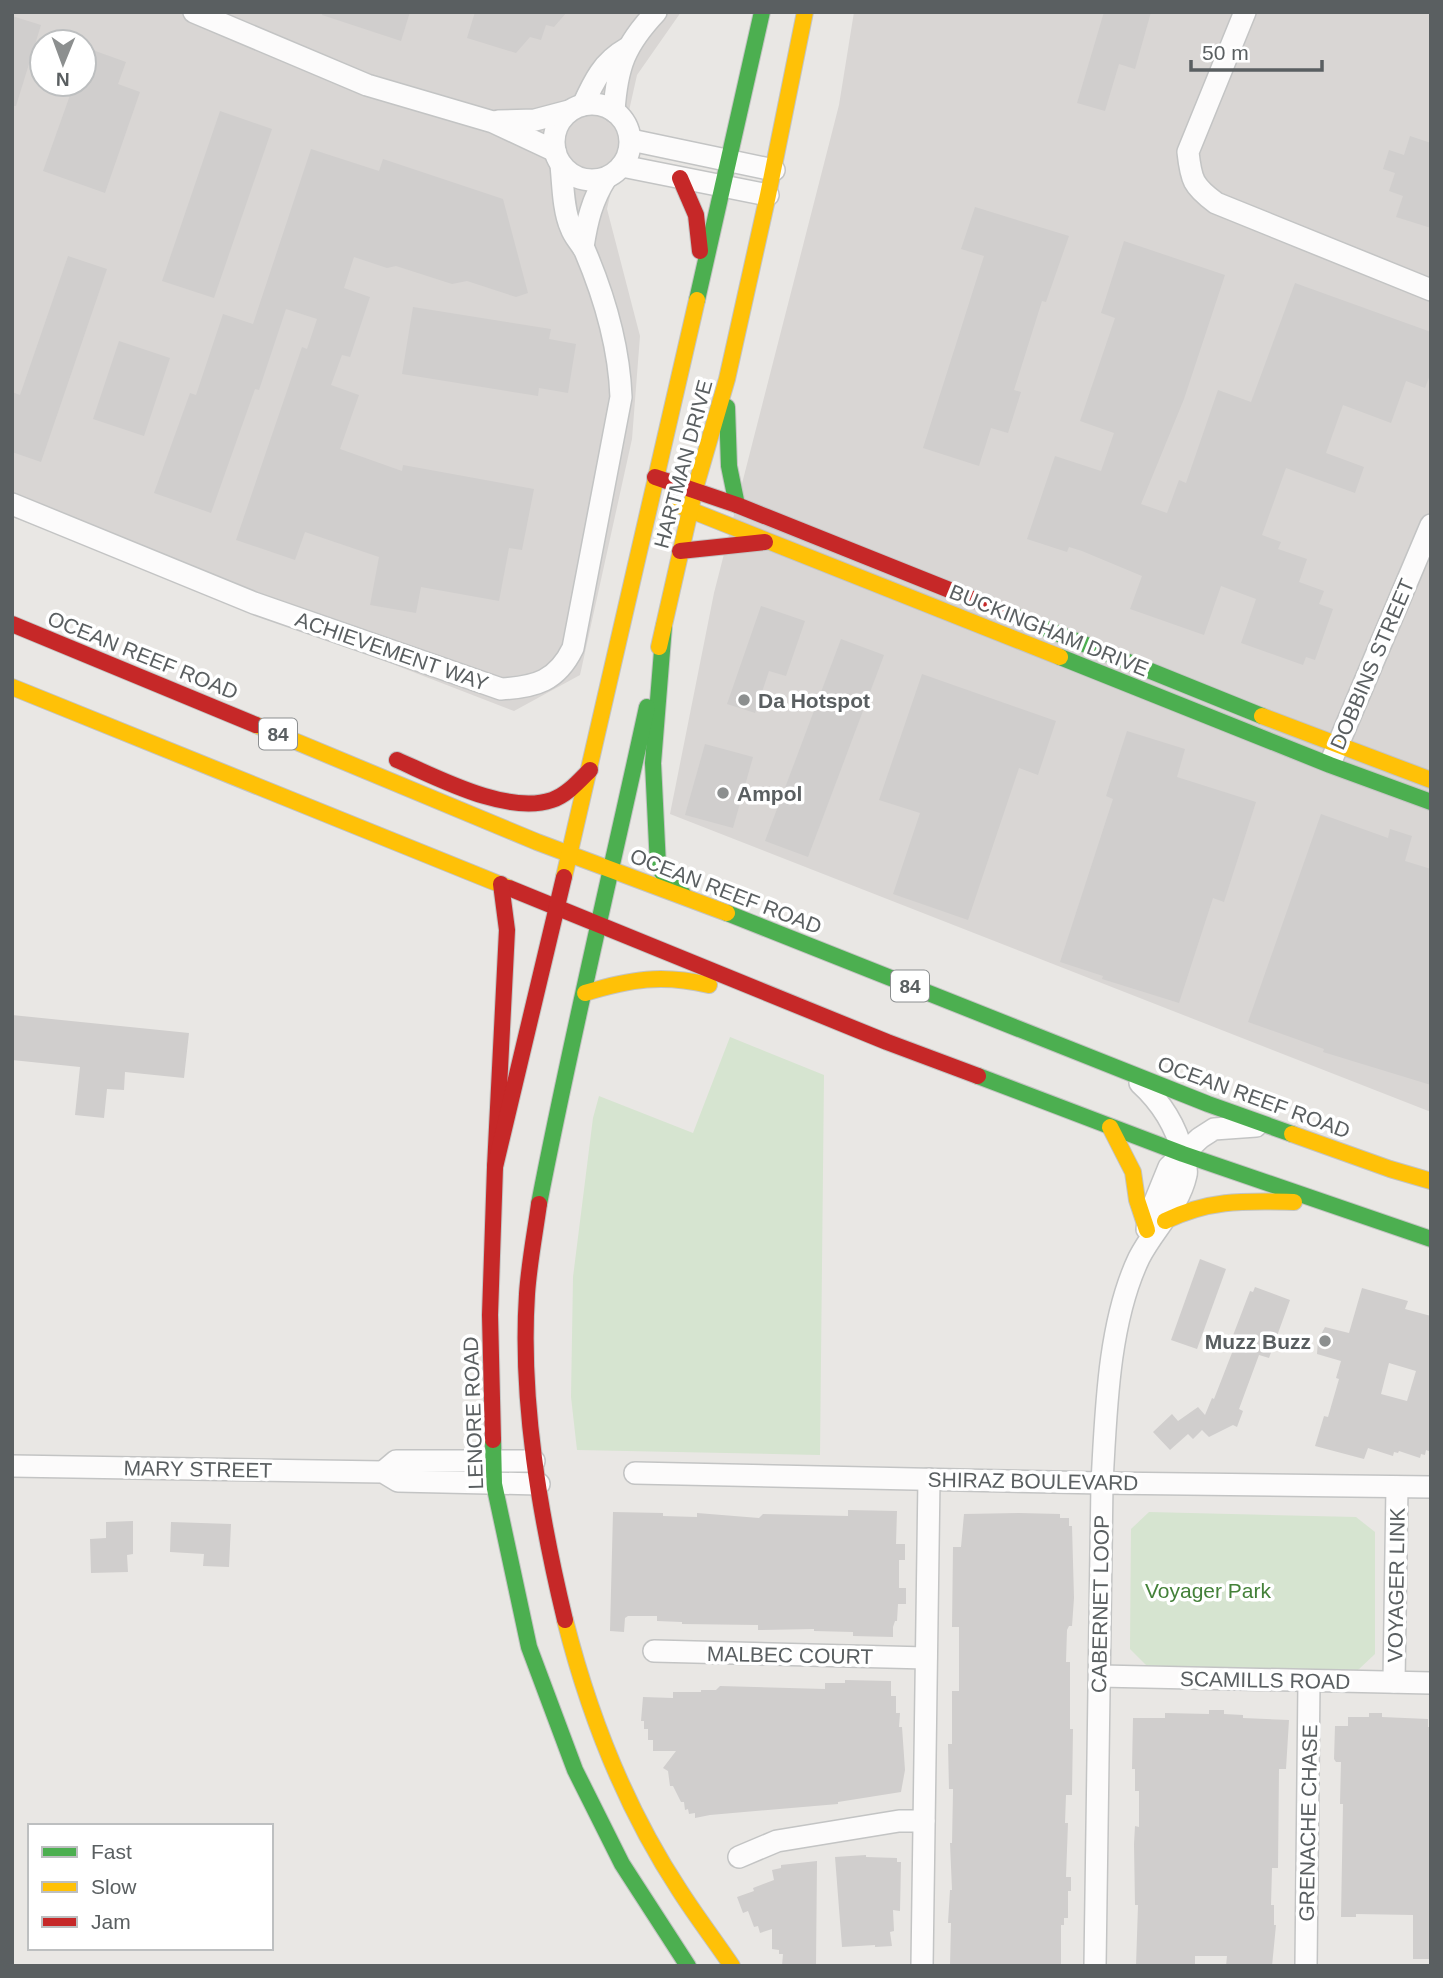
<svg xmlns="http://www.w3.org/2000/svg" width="1443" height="1978" font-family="Arial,sans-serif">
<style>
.industrial{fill:#d9d6d4;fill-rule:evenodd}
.green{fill:#d6e4d0}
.building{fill:#d0cecd;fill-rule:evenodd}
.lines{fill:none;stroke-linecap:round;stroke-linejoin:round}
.street-casing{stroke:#c3c4c4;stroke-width:24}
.fast-casing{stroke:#c3c4c3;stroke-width:18}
.slow-casing{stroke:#c3c4c3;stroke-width:18}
.jam-casing{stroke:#c3c4c3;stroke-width:18}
.street{stroke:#fcfbfb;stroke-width:21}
.fast{stroke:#4caf50;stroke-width:16}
.slow{stroke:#ffc107;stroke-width:16}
.jam{stroke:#c62828;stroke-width:16}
.poi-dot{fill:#8c8f8f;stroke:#fff;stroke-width:2.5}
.labels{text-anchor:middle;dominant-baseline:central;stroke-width:7;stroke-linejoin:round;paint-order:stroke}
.shield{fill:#fff;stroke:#8c8f90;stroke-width:2}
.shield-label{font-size:19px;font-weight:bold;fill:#5a5f61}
.street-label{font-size:21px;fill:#5a5f61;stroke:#fff}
.poi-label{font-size:21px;font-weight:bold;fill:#5a5f61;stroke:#fff;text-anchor:start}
.park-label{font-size:21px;fill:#448139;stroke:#fff}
</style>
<rect width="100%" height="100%" fill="#e9e7e4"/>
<g class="industrial">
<path d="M12,12h669l-44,63 -30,134 33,127 -8,103 -52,236 -66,36 -502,-194zM42,42h42v42h-42z"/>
<polygon points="854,12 1431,12 1431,1112 670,814 714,593 839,105"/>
</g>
<g class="green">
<polygon points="730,1037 824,1075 820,1455 577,1450 571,1397 573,1277 593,1118 599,1096 693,1133"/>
<polygon points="1149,1512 1356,1517 1375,1532 1375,1654 1358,1670 1147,1666 1130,1649 1131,1529"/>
</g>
<g class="building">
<polygon points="323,12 410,12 401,41 322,15"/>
<polygon points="475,12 567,12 554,27 546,25 541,40 530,37 516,53 467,38"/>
<polygon points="1104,12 1151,12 1135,69 1119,64 1105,111 1077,103"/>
<polygon points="12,16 41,25 16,106 12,106"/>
<polygon points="87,48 126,62 118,84 140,92 105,193 43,171 74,84 84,84 84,55"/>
<polygon points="220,111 272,129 214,298 162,281"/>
<polygon points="1410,136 1431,143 1431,228 1396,217 1403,196 1389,191 1395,173 1383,169 1389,150 1404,155"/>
<polygon points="311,149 379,171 383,159 503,199 528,293 516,297 467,281 452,284 396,266 387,268 354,257 344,288 370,297 350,357 342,355 331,385 359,395 340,449 402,471 403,465 534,489 522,550 509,548 499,601 421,587 416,613 370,605 379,557 305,532 295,560 236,540 302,347 307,349 317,319 286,309 259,390 255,389 211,513 154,493 190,393 196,395 223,314 253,324"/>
<polygon points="975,207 1069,236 1046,302 1042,301 1014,390 1021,392 1008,433 991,428 979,466 923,448 984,256 961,249"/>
<polygon points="1124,241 1225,275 1184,399 1141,504 1167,513 1179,480 1186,483 1218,390 1251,402 1295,283 1431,332 1431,372 1425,388 1406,381 1391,423 1343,405 1326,453 1364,467 1355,493 1286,468 1262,535 1281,542 1278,549 1307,559 1299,582 1324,591 1319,604 1333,609 1315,660 1306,657 1303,665 1241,643 1256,599 1221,586 1204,635 1130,609 1142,576 1082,551 1069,547 1067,552 1027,539 1055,456 1101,471 1114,433 1080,421 1115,318 1101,313"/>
<polygon points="68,256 107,269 41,462 12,452 12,392 20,395"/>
<polygon points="413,307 551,329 549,339 576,344 568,393 539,388 538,396 402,374"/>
<polygon points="119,341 170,358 144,436 93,419"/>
<polygon points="761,606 805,621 786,676 769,671 755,713 727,704"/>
<polygon points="841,639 884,655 808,857 765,841"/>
<polygon points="922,674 1056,721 1038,775 1019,768 968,920 893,894 920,813 879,800"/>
<polygon points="1127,731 1185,749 1177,777 1256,802 1224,902 1213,898 1179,1003 1102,979 1103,976 1060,962 1113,799 1106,796"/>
<polygon points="705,744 753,757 733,828 685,815"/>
<polygon points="1321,814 1388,838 1390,829 1412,836 1405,861 1431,869 1431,1085 1323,1052 1324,1049 1248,1022"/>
<polygon points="12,1015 189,1033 184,1078 125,1072 124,1090 107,1089 104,1118 75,1115 80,1067 12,1060"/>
<polygon points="1200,1259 1226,1269 1197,1349 1171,1340"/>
<polygon points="1255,1287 1290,1300 1269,1358 1259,1355 1239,1409 1243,1411 1237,1427 1233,1425 1209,1437 1202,1430 1193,1439 1188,1434 1170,1450 1153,1432 1172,1414 1178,1421 1198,1407 1205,1415 1212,1398 1214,1399 1237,1340 1232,1338 1250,1291 1253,1292"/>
<path d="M1362,1288l46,13 -3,8 26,7v136l-5,-2 -1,5 -4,-1 -1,4 -21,-7 -1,2 -4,-1 -1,4 -25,-8 -4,11 -49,-13 9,-30 4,1 11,-38 -3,-1 5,-17 -24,-7 1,-14 7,-13 24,6zM1389,1363l27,8 -9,30 -26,-7z"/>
<polygon points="848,1510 897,1511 896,1544 905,1544 905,1560 899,1560 899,1588 906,1588 906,1604 898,1604 897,1621 895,1621 893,1627 893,1637 853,1636 853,1632 814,1631 814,1629 758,1630 758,1625 682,1624 682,1622 657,1621 657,1616 628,1616 625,1618 624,1632 610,1631 613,1512 663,1513 663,1516 697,1517 697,1513 759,1518 763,1514 848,1516"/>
<polygon points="1019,1513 1060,1514 1060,1518 1069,1518 1069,1526 1072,1526 1074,1598 1072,1626 1069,1626 1067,1630 1066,1662 1070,1662 1070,1729 1073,1729 1072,1795 1066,1795 1065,1823 1068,1823 1066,1877 1071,1877 1071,1891 1068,1891 1068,1918 1064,1918 1064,1925 1061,1925 1061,1966 950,1966 951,1923 948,1923 950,1890 952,1890 950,1843 952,1843 953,1792 953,1789 949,1789 948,1744 952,1744 952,1691 959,1691 959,1627 952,1627 953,1547 961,1547 964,1514"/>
<polygon points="133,1521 133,1554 127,1555 128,1572 91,1573 90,1539 106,1538 106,1522"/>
<polygon points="171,1522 231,1524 229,1567 203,1566 204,1554 170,1552"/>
<polygon points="845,1680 891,1681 891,1696 896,1696 896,1713 900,1713 899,1727 902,1727 905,1770 901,1792 838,1802 838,1804 710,1815 695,1818 695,1813 689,1814 688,1809 685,1810 684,1802 681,1802 673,1786 670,1786 668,1771 663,1768 676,1751 653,1751 653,1740 648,1740 648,1729 644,1729 644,1721 641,1721 643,1697 673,1698 673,1692 701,1692 701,1690 716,1690 720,1686 825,1689 825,1683 845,1683"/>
<polygon points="1209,1710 1224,1710 1224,1714 1243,1715 1243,1718 1289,1720 1286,1769 1279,1769 1278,1868 1272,1868 1271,1905 1274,1905 1274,1925 1276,1925 1272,1966 1226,1966 1227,1956 1195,1956 1195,1966 1136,1966 1138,1905 1135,1905 1134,1844 1135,1826 1139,1827 1139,1791 1135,1791 1135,1769 1132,1769 1133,1718 1165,1718 1165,1713 1209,1714"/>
<polygon points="1369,1713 1382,1713 1382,1717 1428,1719 1428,1727 1431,1727 1431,1959 1413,1959 1413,1915 1356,1914 1356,1917 1341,1917 1343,1804 1340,1804 1341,1762 1336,1762 1334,1759 1335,1726 1348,1726 1348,1717 1369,1717"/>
<polygon points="866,1855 866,1857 897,1858 897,1862 901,1862 900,1911 893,1910 894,1931 890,1932 892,1946 875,1947 875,1945 842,1947 835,1857"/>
<polygon points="817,1861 816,1966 782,1966 783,1954 779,1954 779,1950 772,1949 772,1929 760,1933 758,1926 754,1927 748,1911 743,1913 737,1897 754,1891 753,1888 774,1880 772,1870 781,1868 781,1865"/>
</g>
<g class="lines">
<defs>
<g id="street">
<polyline points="194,12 367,85 493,122 555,151"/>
<path d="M1245,12l-57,140c3,28 5,34 28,51l215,87"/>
<circle cx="592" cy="142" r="38"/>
<path d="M583,105c11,-24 20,-43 43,-56"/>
<path d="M614,111c3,-45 11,-66 42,-99"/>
<polyline points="498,121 535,120 569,111"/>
<polyline points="631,140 774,170"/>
<polyline points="622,166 768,195"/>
<path d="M583,247c4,-26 9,-47 23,-69"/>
<path d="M12,504l242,99 247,86c35,-2 56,-8 72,-41l48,-251c-2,-52 -16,-99 -36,-146 -4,-8 -11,-14 -14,-23 -8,-18 -8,-44 -10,-63"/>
<polyline points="1332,759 1431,525"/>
<polyline points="1147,1229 1149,1216 1169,1167 1200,1138 1214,1129 1256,1126"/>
<polyline points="12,1466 383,1472 398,1481 539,1484"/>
<polyline points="383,1472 396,1461 534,1461"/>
<polyline points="635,1473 1102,1483 1431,1487"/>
<polyline points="654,1651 926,1658"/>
<polyline points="1100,1676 1431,1683"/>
<polyline points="1394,1682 1397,1487"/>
<polyline points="739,1857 777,1841 899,1821 924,1821"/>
<polyline points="922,1966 929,1479"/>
<path d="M1095,1966l7,-483c4,-71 6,-160 37,-225 14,-28 40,-51 47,-83 2,-6 -2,-14 -3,-21 -7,-28 -21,-51 -43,-71"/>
<polyline points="1306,1966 1309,1681"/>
</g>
<g id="fast">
<polyline points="697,300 762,12"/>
<polyline points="727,407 729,466 737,505"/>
<polyline points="1002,611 1262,716"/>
<polyline points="664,626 653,763 658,866 666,878 683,894"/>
<polyline points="1060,657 1330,765 1431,802"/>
<polyline points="727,913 1208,1104 1292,1134"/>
<polyline points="978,1076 1183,1154 1431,1239"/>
<path d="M539,1204c32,-166 72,-331 108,-497"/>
<polyline points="493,1440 494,1484 529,1647 575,1770 622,1864 688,1966"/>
</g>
<g id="slow">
<polyline points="675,504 1060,657"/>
<polyline points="659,647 695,489 727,379 768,195 805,12"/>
<polyline points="12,687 509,888"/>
<polyline points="1262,716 1431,780"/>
<polyline points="256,725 537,842 727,913"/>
<polyline points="564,877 697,300"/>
<path d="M585,993c46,-14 77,-19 124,-8"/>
<polyline points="1110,1127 1133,1172 1137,1200 1147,1230"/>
<polyline points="1292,1134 1390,1169 1431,1181"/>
<path d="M1165,1221c45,-22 80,-20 129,-19"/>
<path d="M565,1620c24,95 61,189 115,271 16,25 35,50 52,75"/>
</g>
<g id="jam">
<polyline points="680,178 696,215 700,251"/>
<polyline points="655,477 737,505 1002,611"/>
<polyline points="680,551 765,542"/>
<polyline points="12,624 256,725"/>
<path d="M397,760c41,18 110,55 155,40 15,-5 27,-19 38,-30"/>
<polyline points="509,888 887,1042 978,1076"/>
<polyline points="495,1167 507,930 501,884"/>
<path d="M539,1204c-4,29 -10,60 -12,90 -7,107 13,222 38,326"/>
<polyline points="493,1440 490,1315 495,1167 564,877"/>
</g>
</defs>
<use href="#street" class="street-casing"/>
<use href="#fast" class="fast-casing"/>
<use href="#slow" class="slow-casing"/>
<use href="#jam" class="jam-casing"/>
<use href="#street" class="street"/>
<use href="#fast" class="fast"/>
<use href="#slow" class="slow"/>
<use href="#jam" class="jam"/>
</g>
<g class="poi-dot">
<circle cx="744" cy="700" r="7"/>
<circle cx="723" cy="793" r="7"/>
<circle cx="1325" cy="1341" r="7"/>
</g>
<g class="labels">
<g class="shield">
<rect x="259" y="718.5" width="38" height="31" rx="5"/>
<rect x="891" y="970.5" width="38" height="31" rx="5"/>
</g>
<g class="shield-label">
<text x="278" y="734">84</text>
<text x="910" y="986">84</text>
</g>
<g class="street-label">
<text transform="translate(683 464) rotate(-75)">HARTMAN DRIVE</text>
<text transform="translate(1049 630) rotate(22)">BUCKINGHAM DRIVE</text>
<text transform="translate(392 651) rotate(19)">ACHIEVEMENT WAY</text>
<text transform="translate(143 655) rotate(22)">OCEAN REEF ROAD</text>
<text transform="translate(1372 664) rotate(-67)">DOBBINS STREET</text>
<text transform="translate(726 891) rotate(21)">OCEAN REEF ROAD</text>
<text transform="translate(1254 1097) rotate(20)">OCEAN REEF ROAD</text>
<text transform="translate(473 1413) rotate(-92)">LENORE ROAD</text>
<text transform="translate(198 1469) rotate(1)">MARY STREET</text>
<text transform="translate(1033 1481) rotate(1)">SHIRAZ BOULEVARD</text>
<text transform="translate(1396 1585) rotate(-89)">VOYAGER LINK</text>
<text transform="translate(1100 1604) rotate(-89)">CABERNET LOOP</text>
<text transform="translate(790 1655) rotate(1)">MALBEC COURT</text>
<text transform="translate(1265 1680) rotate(1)">SCAMILLS ROAD</text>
<text transform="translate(1308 1823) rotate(-89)">GRENACHE CHASE</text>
</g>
<g class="poi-label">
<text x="758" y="700">Da Hotspot</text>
<text x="737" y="793">Ampol</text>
<text x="1311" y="1341" text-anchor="end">Muzz Buzz</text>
</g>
<g class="park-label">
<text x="1208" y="1590">Voyager Park</text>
</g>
</g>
<rect width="1443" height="1978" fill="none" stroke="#5a5f61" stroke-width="28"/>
<rect x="28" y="1824" width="245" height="126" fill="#ffffff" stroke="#bdbfc0" stroke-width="2"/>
<rect x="42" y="1847" width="35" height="10" fill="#4caf50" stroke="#bdbfc0" stroke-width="2"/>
<text x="91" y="1859" font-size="21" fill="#5a5f61">Fast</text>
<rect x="42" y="1882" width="35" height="10" fill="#ffc107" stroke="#bdbfc0" stroke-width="2"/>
<text x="91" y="1894" font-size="21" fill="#5a5f61">Slow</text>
<rect x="42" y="1917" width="35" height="10" fill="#c62828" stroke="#bdbfc0" stroke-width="2"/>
<text x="91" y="1929" font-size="21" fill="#5a5f61">Jam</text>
<g transform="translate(63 63) rotate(181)"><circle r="33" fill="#ffffff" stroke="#bdbfc0" stroke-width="2"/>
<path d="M0-5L12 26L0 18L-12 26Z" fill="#8c8f8f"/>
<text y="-10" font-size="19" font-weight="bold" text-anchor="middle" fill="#5a5f61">N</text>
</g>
<path d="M1191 60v10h131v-10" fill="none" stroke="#5a5f61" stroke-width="3.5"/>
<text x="1202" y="60" font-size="21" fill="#5a5f61" stroke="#ffffff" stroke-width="5" paint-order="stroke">50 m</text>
</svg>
